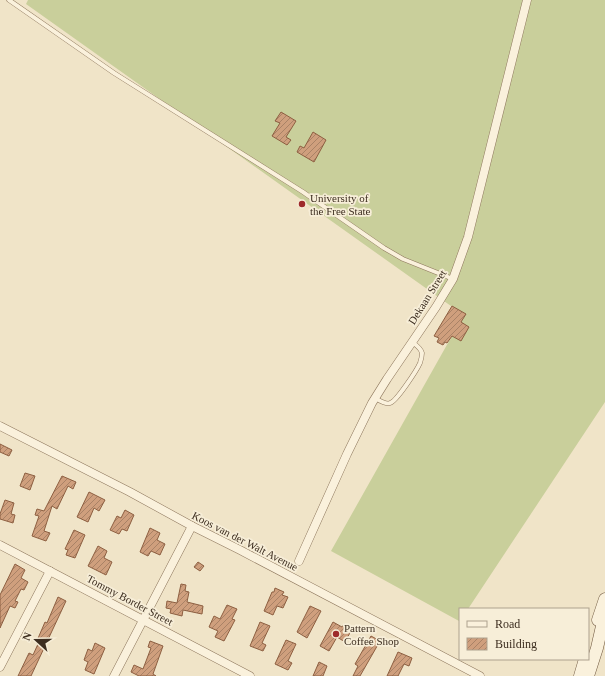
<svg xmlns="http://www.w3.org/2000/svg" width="605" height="676" font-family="Georgia,serif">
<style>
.pitch{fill:#c9cf9b}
.building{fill:url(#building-hatch);stroke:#8d5f41}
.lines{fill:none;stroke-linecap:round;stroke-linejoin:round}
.lane-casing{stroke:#8d765c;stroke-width:5}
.street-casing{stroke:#8d765c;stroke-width:9}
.secondary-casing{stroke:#6f573f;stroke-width:13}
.lane{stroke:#faf1dc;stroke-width:4}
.street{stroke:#faf1dc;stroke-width:8}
.secondary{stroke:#faf1dc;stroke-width:12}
.poi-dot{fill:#9e2a2b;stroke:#f7eed8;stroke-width:1.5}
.labels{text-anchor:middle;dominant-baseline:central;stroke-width:3.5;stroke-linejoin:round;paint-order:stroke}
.poi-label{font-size:11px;fill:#3d2e20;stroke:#f7eed8;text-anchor:start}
.street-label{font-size:11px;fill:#3d2e20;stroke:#f7eed8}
</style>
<defs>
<pattern id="building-hatch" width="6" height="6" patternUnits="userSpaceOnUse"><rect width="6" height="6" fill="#cf9f7d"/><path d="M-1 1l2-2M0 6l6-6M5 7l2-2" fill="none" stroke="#a98266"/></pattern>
</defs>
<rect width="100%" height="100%" fill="#f0e4c8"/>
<polygon class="pitch" points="28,0 605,0 605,402 468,609 460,609 459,621 331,551 453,334 458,311 26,4"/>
<g class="building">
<polygon points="281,112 296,121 286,137 291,140 287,145 272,136 280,123 275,121"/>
<polygon points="313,132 326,140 314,162 297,152 300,146 304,148"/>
<polygon points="452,306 466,314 461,322 469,327 461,341 452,336 447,343 445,342 443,345 437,342 439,338 434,336"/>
<polygon points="0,444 12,450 9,456 0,452"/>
<polygon points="25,473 35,476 30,490 20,486"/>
<polygon points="62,476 76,482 73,489 68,486 57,509 52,506 44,531 50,533 46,541 32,536 39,516 35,515 37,509 44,511"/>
<polygon points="89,492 105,500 99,511 94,508 88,522 77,517"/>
<polygon points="5,500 14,503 11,514 15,515 13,523 0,519 0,514"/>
<polygon points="125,510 134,515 127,531 122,529 119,534 110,530 117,516 121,518"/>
<polygon points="150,528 160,533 157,540 165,544 160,555 151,551 148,556 140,552"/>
<polygon points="74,530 85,535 75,558 66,555 68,550 65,549"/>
<polygon points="98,546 107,551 104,558 112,562 106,575 88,566"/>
<polygon points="198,562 204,566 200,571 194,567"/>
<polygon points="15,564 25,570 21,578 28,582 24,590 21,589 15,601 18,602 15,608 10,606 0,628 0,595"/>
<polygon points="181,584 186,585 185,591 189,592 187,602 203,606 202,614 183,610 182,616 170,613 171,609 166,608 167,601 177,603"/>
<polygon points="275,588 284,592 282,595 288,597 283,608 277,606 273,615 264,611 272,592 274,592"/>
<polygon points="58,597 66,601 31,676 18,676 29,653 33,655 38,644 36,643 45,622 47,623"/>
<polygon points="227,605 237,609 232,619 235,620 224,641 215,637 218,631 209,627 214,616 220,619"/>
<polygon points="310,606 321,611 307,638 297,632"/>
<polygon points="260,622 270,626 262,643 266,645 263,651 250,646"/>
<polygon points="333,622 342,627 344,624 352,629 345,642 337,637 329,651 320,646"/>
<polygon points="371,636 380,641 360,676 353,676 358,666 355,664"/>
<polygon points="286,640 296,644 288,661 292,663 288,670 275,664"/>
<polygon points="150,641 163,646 153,674 156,676 139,676 131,672 134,665 143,669 151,648 148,647"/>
<polygon points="95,643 105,648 94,674 85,670 88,662 84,660 88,649 92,651"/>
<polygon points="398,652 412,658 409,666 404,664 398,676 387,676"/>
<polygon points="319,662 327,666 323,676 313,676"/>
</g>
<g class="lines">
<defs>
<g id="lane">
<polyline points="9,0 114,73 303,192 384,248 403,259 453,279"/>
<path d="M375,398c4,2 10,7 15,5 6,-1 27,-33 30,-40 1,-3 2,-7 2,-10 -1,-5 -6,-8 -10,-11"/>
</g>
<g id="street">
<polyline points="0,426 130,492 192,526 240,550 480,676"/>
<polyline points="0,545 250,676"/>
<polyline points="299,561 347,454 372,403 387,379 436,307 453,279 468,237 527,0"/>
<polyline points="0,667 50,571"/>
<polyline points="114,676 192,526"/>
</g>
<g id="secondary">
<polyline points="598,620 605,599"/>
<polyline points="580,676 585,659"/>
<polyline points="588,676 597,648 605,613"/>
</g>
</defs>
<use href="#lane" class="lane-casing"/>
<use href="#street" class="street-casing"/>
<use href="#secondary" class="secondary-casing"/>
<use href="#lane" class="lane"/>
<use href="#street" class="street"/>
<use href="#secondary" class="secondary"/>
</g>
<g class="poi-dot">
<circle cx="302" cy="204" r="4"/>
<circle cx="336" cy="634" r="4"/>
</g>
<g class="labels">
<g class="poi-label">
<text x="310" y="198">University of<tspan x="310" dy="13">the Free State</tspan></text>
<text x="344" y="628">Pattern<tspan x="344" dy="13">Coffee Shop</tspan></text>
</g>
<g class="street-label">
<text transform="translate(427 297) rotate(-58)">Dekaan Street</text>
<text transform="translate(245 541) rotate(27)">Koos van der Walt Avenue</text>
<text transform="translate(130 600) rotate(28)">Tommy Border Street</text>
</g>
</g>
<rect x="459" y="608" width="130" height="52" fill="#f7eed8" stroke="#ada18e"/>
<rect x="467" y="621" width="20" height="6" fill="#faf1dc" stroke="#ada18e"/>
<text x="495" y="628" font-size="12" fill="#3d2e20">Road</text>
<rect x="467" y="638" width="20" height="12" fill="url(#building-hatch)" stroke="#ada18e"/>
<text x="495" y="648" font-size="12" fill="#3d2e20">Building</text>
<g transform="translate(36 640) rotate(291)" stroke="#f7eed8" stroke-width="3" paint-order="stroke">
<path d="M0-3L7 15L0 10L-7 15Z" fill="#3d2e20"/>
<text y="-6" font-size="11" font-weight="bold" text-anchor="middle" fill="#3d2e20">N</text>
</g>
</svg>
